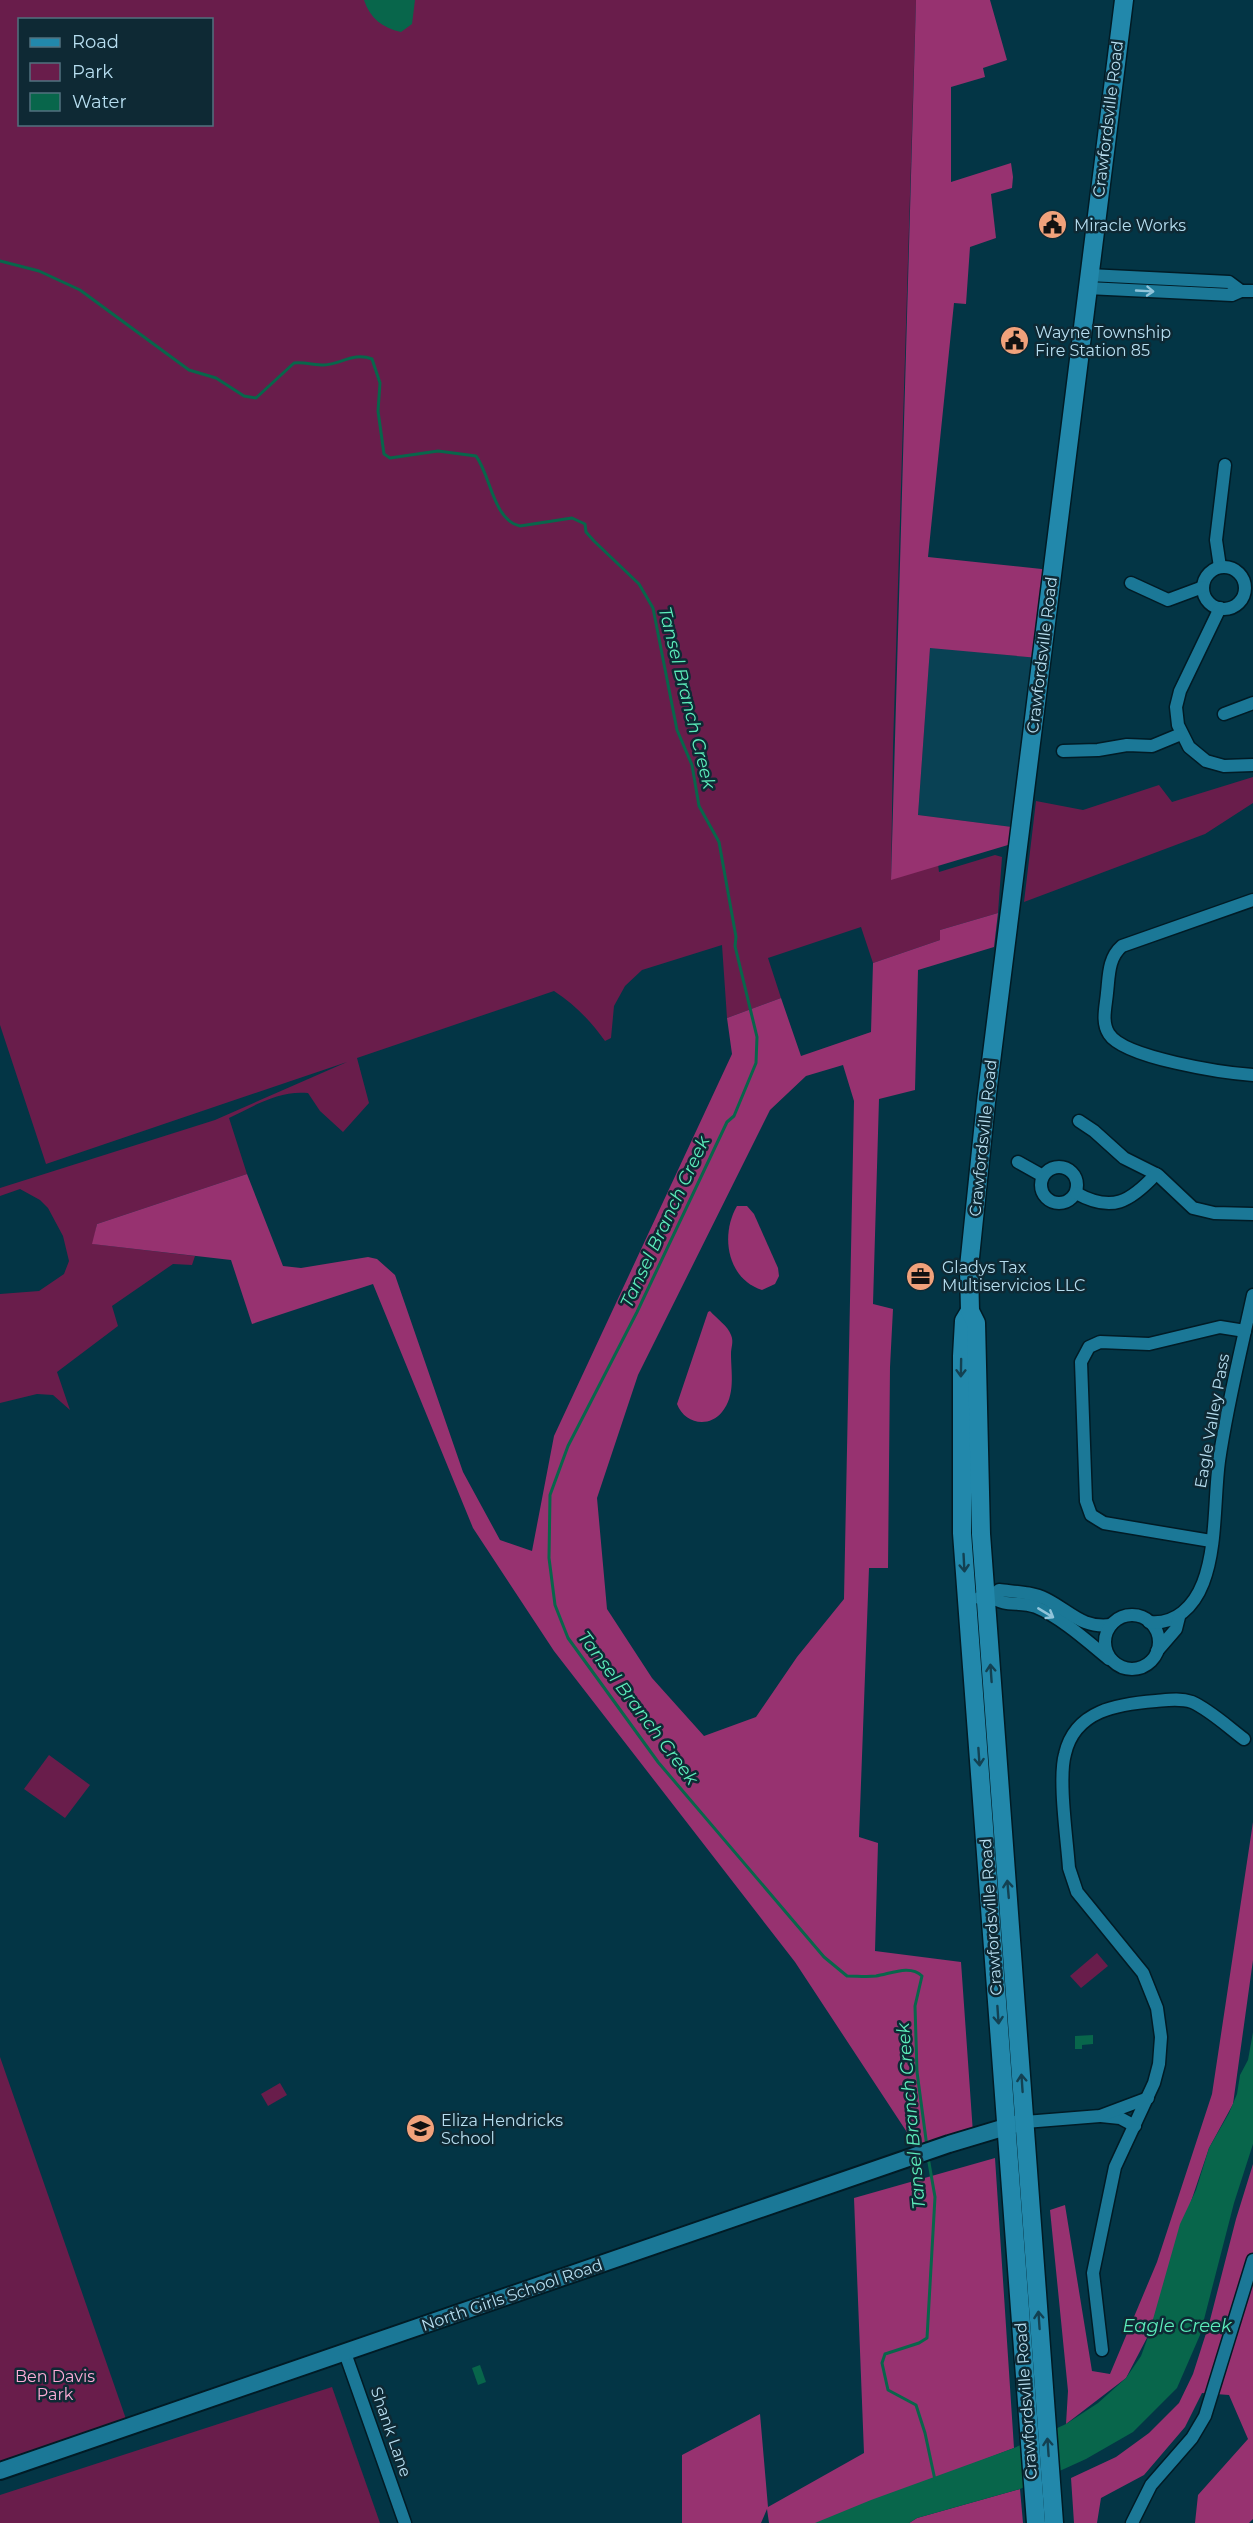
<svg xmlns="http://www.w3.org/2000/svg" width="1253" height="2523" font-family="Montserrat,sans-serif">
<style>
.built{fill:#094154}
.green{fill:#691d4b;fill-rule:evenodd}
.forest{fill:#973270;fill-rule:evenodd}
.water{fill:#08664b}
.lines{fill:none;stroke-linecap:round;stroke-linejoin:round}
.stream{stroke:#08664b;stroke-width:3}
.street-casing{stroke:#011b25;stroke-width:15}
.secondary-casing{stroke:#011b25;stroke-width:20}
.primary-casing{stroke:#011b25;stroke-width:21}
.street{stroke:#1b7897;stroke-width:12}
.secondary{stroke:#1b7897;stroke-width:16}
.primary{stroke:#2288ab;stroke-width:18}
.oneway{stroke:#90c4da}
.oneway2{stroke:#134152}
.labels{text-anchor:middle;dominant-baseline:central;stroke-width:5;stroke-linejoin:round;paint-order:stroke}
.street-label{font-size:16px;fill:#b7def0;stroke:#0e2934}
.poi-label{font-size:16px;fill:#b7def0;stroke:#0e2934;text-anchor:start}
.park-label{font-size:16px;fill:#fdacd7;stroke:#0e2934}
.water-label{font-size:18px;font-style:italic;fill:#5cedbb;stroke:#0e2934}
</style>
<rect width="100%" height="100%" fill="#033545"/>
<polygon class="built" points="930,647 1039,658 1019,828 918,815"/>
<g class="green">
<path d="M0,0h916l-23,747 -2,132 47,-15 1,8 56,-17 7,2 -4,56 -58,17v10l-67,23 -12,-36 -93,31 13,40 -54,20 -5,-73 -80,25 -17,16 -11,20 -3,32 -6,3c-15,-21 -30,-36 -51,-50l-197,67 12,45 -26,29 -23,-21 -12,-18c-29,-3 -54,13 -79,25l18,56 -150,50 -4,20 102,12 -3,9 -19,-1 -61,42 6,20 -61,46 13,38 -17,-15 -16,-1 -37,9v-109l39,-3 25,-17 5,-13 -6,-25 -15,-28 -8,-8 -20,-11 -20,7v-8l215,-68 132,-58 -301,102 -46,-139zM20,20h192v104h-192z"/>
<polygon points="1253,777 1253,803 1205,834 1024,902 1036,801 1083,810 1159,785 1172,802"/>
<polygon points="49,1755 90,1785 65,1818 24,1789"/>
<polygon points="1097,1953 1108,1966 1081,1988 1070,1976"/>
<polygon points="0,2057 126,2419 0,2462"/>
<polygon points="280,2083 287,2095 268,2106 261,2094"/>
<polygon points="332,2387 380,2523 0,2523 0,2495"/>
</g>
<g class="forest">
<polygon points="916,0 990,0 1007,60 983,68 985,77 951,87 951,182 1011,163 1013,177 1012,188 991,194 996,238 970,247 966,304 954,303 928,557 1051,570 1039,658 930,648 918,815 1019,828 1018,842 891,880"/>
<path d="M998,913l-4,34 -76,23 -3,120 -36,9 -6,205 20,5 -3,58 -2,201h-19l-10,269 19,6 -3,108 86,11 12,171 -55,16 -123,-187 -241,-311 -81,-123 -100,-244 -121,40 -21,-64 -139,-16 5,-20 150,-50 36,92 18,2 67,-11 9,2 18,16 68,197 37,68 32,11 22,-115 178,-382 -5,-36 54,-20 20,58 70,-24 2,-69 67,-23v-10zM843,1065l11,36 -10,498 -47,58 -41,60 -52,19 -52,-58 -45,-69 -10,-111 41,-123 132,-265 36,-34z"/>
<path d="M737,1206h10l7,8 24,54 1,8 -4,8 -13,6c-35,-11 -42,-55 -25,-84z"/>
<path d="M710,1311c7,8 18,15 21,24 3,7 0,12 0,19 0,19 5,41 -9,58 -14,17 -38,11 -45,-8l31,-92z"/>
<polygon points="1253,1822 1253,1960 1233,2104 1209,2148 1167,2273 1150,2332 1126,2378 1066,2424 1068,2391 1050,2210 1065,2205 1092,2371 1110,2374 1157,2262 1212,2094"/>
<polygon points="995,2158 1014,2448 819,2523 769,2523 767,2509 761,2523 682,2523 682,2455 760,2414 768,2507 864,2453 854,2198"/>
<polygon points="1253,2164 1253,2519 1249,2523 1195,2523 1198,2495 1248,2439 1229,2395 1202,2393 1185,2427 1144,2475 1101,2498 1097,2523 1074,2523 1071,2478 1116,2457 1149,2433 1179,2403 1193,2374 1209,2324 1236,2219"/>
<polygon points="1020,2489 1023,2523 909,2523 917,2518"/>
</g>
<g class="water">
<path d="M364,0h51l-3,24 -11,8c-19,-4 -31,-14 -37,-32z"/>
<polygon points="1253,2032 1253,2144 1234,2203 1200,2335 1177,2388 1133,2432 1086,2459 1020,2489 917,2518 909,2523 815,2523 871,2500 1014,2448 1066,2424 1098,2403 1126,2378 1141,2356 1148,2337 1180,2224 1196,2190 1209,2148 1229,2113 1237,2094 1240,2075 1248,2060"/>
<polygon points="1093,2035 1093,2044 1082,2045 1082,2049 1075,2049 1075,2036"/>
<polygon points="480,2365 486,2382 478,2385 472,2368"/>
</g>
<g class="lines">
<g class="stream">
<path d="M0,261l39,10 41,19 109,80 27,8 28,18 12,2 38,-35c11,-1 20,2 30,2 17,-1 30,-13 48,-6l8,24 -2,28 6,43 6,4 48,-7 38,5c15,20 17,64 44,70l52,-8 13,6 1,8 8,9 45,43 14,24 24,122 15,35 7,41 20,36 17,95 -1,9 22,91 -1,26 -22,53 -7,6 -90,190 -69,134 -18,49 -1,63 6,47 13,33 90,124 166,195 23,19c10,0 20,1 29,0 14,-2 34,-12 46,0l-7,30 2,66 10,75"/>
<polyline points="928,2157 935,2197 927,2338 919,2343 885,2354 882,2363 888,2390 916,2405 925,2433 935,2480"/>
</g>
<defs>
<g id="street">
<polyline points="1089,275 1229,282 1241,291"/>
<polyline points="1087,288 1232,295 1241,291 1253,291"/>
<polyline points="1220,567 1216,540 1225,465"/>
<circle cx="1224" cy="588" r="21"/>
<polyline points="1131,583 1168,600 1203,587"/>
<polyline points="1220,608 1180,691 1176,707 1178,725 1189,747 1206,761 1224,766 1253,765"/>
<polyline points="1224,714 1253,703"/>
<polyline points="1063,751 1098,750 1127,745 1152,746 1181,734"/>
<path d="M1253,900l-131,46c-14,12 -13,30 -15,47 -1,13 -6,29 2,41 15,24 115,39 144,41"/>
<polyline points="1079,1121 1094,1131 1124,1158 1158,1175 1193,1208 1214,1213 1253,1214"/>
<polyline points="1018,1162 1043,1176"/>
<circle cx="1059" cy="1185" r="18"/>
<path d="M1076,1193c36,20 54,9 80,-19"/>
<polyline points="1211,1541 1104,1523 1091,1515 1086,1501 1081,1362 1089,1347 1100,1342 1149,1344 1220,1327 1245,1331"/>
<path d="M992,1597c12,10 29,4 44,10 26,11 51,34 73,52"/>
<path d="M979,1598l13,-1 7,-7c16,2 33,2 47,9 24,12 36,30 65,26"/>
<circle cx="1132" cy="1642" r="27"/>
<path d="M1149,1622c27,3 45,-16 54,-39 14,-36 11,-84 16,-122 8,-56 22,-111 34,-166"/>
<polyline points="1157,1651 1176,1629 1179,1617"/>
<polyline points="1101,2116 1120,2118 1135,2126"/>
<polyline points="1025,2122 1100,2116 1148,2098"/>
<path d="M1102,2350l-9,-77 22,-106 39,-84 5,-19 2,-27 -4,-29 -14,-35 -66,-81 -8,-24c-2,-29 -11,-89 -4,-114 10,-44 53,-50 91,-53 12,-1 24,-3 36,1 18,8 36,25 52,37"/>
<polyline points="345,2353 405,2523"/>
<polyline points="1132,2523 1151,2485 1192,2438 1205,2416 1253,2260"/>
</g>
<polyline id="secondary" points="0,2471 949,2144 1019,2123"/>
<g id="primary">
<polyline points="970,1311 964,1321 962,1356 962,1533 1036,2523"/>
<polyline points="1054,2523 981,1534 976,1323 970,1311 969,1267 986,1102 1124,0"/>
</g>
</defs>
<use href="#street" class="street-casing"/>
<use href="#secondary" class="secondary-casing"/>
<use href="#primary" class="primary-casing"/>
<use href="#street" class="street"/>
<use href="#secondary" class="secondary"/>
<use href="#primary" class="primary"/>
</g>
<defs><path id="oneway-shaft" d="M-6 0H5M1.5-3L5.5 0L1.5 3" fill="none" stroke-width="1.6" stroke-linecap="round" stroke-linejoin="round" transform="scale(1.5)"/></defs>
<g class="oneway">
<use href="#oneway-shaft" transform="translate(1145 291) rotate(3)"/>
<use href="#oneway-shaft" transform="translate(1046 1613) rotate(31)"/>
</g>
<g class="oneway2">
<use href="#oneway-shaft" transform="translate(961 1368) rotate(91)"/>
<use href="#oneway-shaft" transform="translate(964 1563) rotate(87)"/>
<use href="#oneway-shaft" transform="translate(991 1673) rotate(-94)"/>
<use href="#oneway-shaft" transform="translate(979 1757) rotate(86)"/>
<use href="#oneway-shaft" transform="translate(1008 1889) rotate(-95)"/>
<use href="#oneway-shaft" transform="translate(998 2015) rotate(86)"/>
<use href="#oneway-shaft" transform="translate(1022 2083) rotate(-94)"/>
<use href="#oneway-shaft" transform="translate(1039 2320) rotate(-94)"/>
<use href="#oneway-shaft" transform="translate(1048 2447) rotate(-94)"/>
</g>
<defs>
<symbol id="civic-disc" viewBox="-11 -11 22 22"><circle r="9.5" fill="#f1a27b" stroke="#0e2934"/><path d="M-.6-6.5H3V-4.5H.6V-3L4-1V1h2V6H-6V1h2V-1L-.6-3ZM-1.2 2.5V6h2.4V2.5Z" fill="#111"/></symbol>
<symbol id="office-disc" viewBox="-11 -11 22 22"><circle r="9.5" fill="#f1a27b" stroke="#0e2934"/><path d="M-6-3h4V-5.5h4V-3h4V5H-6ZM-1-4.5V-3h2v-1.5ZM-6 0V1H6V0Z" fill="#111"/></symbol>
<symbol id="school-disc" viewBox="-11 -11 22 22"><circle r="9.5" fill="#f1a27b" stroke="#0e2934"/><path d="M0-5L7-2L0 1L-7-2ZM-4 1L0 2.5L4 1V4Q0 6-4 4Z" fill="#111"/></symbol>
</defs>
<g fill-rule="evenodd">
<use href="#civic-disc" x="1036" y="208" width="33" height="33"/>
<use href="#civic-disc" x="998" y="324" width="33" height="33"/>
<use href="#office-disc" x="904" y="1260" width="33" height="33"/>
<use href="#school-disc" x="404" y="2112" width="33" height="33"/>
</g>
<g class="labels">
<g class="street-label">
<text transform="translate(1108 119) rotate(-83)">Crawfordsville Road</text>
<text transform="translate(1042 655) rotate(-83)">Crawfordsville Road</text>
<text transform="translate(983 1138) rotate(-84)">Crawfordsville Road</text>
<text transform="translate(1212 1421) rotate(-80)">Eagle Valley Pass</text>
<text transform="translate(991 1917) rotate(-94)">Crawfordsville Road</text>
<text transform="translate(512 2295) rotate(-19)">North Girls School Road</text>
<text transform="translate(1026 2401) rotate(-94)">Crawfordsville Road</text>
<text transform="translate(391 2432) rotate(71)">Shank Lane</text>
</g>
<g class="poi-label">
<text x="1074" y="225">Miracle Works</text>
<text x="1035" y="332">Wayne Township<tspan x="1035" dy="18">Fire Station 85</tspan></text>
<text x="942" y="1267">Gladys Tax<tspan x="942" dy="18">Multiservicios LLC</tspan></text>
<text x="441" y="2120">Eliza Hendricks<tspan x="441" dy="18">School</tspan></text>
</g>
<g class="park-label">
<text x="55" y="2376">Ben Davis<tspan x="55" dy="18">Park</tspan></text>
</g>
<g class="water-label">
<text transform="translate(687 698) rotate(76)">Tansel Branch Creek</text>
<text transform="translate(665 1222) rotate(-65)">Tansel Branch Creek</text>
<text transform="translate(638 1708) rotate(53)">Tansel Branch Creek</text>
<text transform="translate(911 2116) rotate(-95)">Tansel Branch Creek</text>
<text x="1177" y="2326">Eagle Creek</text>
</g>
</g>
<rect x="18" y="18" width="195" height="108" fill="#0e2934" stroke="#52717f" stroke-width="1.5"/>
<rect x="30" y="38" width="30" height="9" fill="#2288ab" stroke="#52717f" stroke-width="1.5"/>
<text x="72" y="48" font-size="18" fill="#b7def0">Road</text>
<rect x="30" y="63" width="30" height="18" fill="#691d4b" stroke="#52717f" stroke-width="1.5"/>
<text x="72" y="78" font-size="18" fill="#b7def0">Park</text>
<rect x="30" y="93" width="30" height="18" fill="#08664b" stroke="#52717f" stroke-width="1.5"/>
<text x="72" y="108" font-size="18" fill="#b7def0">Water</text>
</svg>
